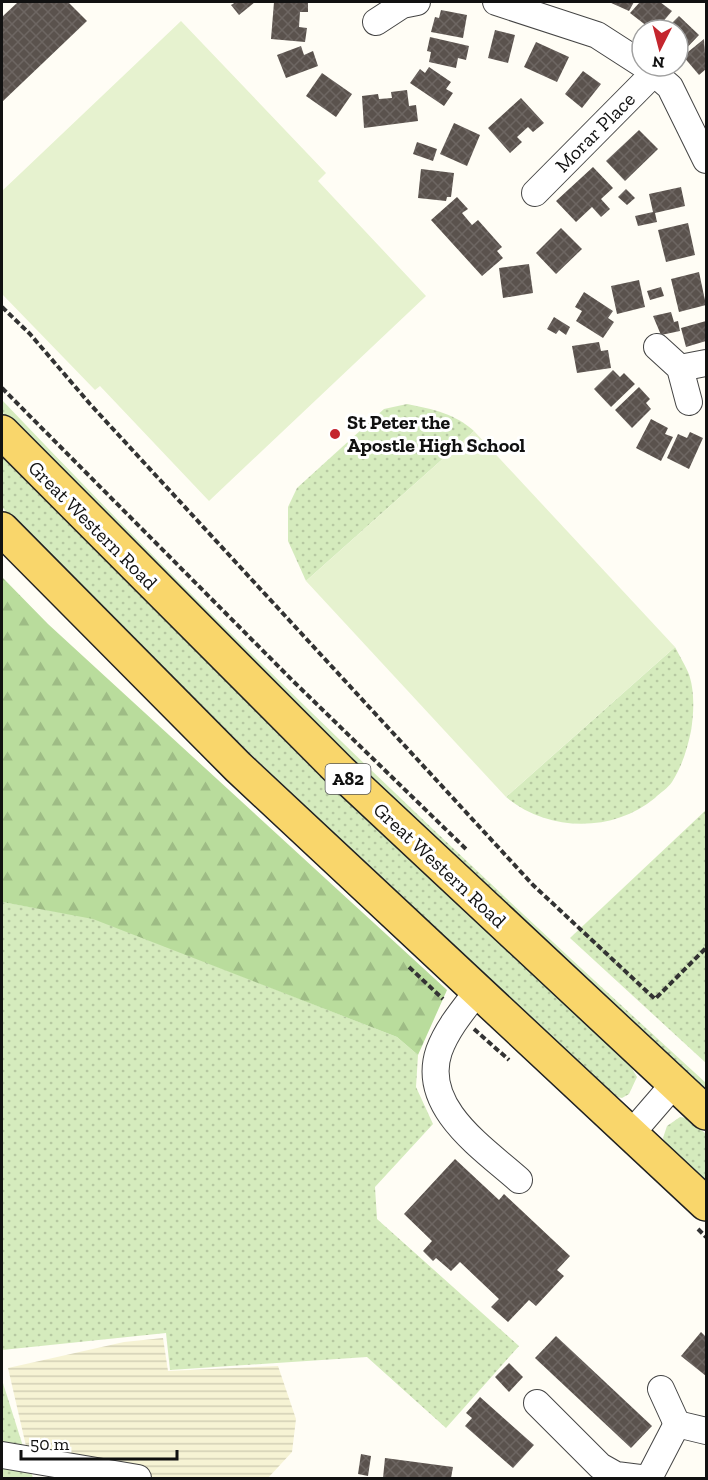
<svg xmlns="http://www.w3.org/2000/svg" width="708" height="1480" font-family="'Zilla Slab',serif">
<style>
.farmland{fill:url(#farmland-rules)}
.grass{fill:url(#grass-dots)}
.forest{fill:url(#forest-firs)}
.pitch{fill:#e6f2cf}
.building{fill:url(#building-cross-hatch)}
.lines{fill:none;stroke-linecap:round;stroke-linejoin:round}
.minor-casing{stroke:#444;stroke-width:28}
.major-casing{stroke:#222;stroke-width:36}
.path{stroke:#333;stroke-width:4;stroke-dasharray:6 3;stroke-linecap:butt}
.minor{stroke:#fff;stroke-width:26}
.major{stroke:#f9d66b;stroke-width:33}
.poi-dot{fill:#c4262e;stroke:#fff;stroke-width:2}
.labels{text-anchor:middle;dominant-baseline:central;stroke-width:6;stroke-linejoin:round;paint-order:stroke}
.shield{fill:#fff;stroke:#585858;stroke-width:1.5}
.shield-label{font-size:18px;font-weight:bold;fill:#111}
.street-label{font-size:20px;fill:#111;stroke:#fff}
.poi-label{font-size:20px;font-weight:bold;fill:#111;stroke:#fff;text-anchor:start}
</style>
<defs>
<pattern id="farmland-rules" width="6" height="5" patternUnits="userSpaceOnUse" patternTransform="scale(1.5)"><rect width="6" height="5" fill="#f6f3d4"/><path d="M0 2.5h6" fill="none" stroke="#d2cfb5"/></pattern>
<pattern id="grass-dots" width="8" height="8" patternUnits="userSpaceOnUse" patternTransform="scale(1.5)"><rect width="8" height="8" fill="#d5ebbd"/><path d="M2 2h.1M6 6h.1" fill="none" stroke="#b6c8a1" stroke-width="1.8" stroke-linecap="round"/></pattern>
<pattern id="forest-firs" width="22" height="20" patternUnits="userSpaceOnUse" patternTransform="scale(1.5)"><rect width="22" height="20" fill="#b9dc9c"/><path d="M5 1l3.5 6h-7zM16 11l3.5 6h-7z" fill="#9ebc85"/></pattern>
<pattern id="building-cross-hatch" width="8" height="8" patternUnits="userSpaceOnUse" patternTransform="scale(1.5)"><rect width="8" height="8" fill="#5a524d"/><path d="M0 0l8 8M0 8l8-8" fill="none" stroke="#6d6662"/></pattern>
</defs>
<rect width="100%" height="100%" fill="#fffdf5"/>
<polygon class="farmland" points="163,1338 168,1371 278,1366 296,1419 292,1452 268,1478 160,1478 75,1470 26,1446 8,1368 124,1342"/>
<g class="grass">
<path d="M2,400c225,237 463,463 704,683v9l-317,-295 -367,-363 -20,-22z"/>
<path d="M407,404c26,5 48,10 67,27l-168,150 -18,-40v-34l9,-19 87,-79z"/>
<path d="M2,454l307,311 318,295 10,17 -8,17 -7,4 -10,-2c-206,-194 -413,-386 -610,-589z"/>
<path d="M675,647c4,8 9,16 13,25 7,17 6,41 3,59 -4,19 -9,35 -19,51 -4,6 -12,11 -17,16 -42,35 -107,34 -149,-1z"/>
<polygon points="706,810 706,1063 570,938"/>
<polygon points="2,902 93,918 397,1037 418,1055 416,1087 433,1124 375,1187 377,1219 519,1346 446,1428 367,1357 170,1370 166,1333 2,1350"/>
<polygon points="680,1117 687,1118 706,1134 706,1183 666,1145 663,1138 667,1126"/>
<polygon points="2,1380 33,1478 2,1478"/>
</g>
<polygon class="forest" points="2,577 48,624 447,990 418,1055 397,1037 93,919 2,902"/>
<g class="pitch">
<polygon points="181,21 326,173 318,181 426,296 209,501 100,386 95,390 2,294 2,191"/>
<polygon points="474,431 675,647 506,797 306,581"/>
</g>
<g class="building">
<polygon points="18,2 68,2 87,21 2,102 2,17"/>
<polygon points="236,2 255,2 239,15 231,5"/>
<polygon points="274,2 308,2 308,12 300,12 299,27 307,28 305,42 271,39"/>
<polygon points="609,2 634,2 629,11"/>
<polygon points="640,2 660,2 672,11 656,30 652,30 630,13"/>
<polygon points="441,10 467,15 463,38 431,32 435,17 439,18"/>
<polygon points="679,16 699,35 681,54 678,51 678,30 665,30"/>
<polygon points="495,30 515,35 508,63 488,58"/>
<polygon points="430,37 469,46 466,60 458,58 456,68 429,62 431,52 427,51"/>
<polygon points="704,39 706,69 699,75 683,56"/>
<polygon points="536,42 569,57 557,82 524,67"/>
<polygon points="301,46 304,55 313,51 318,66 286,78 277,55"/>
<polygon points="429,67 451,82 446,89 453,93 444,106 410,83 420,69 425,73"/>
<polygon points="583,71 601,84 582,108 565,94"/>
<polygon points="322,73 352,94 336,117 306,96"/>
<polygon points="407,90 409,106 416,105 418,121 364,128 362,96 378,94 379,99 392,98 391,92"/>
<polygon points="521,98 544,123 533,132 528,127 517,137 522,142 510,153 488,128"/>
<polygon points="454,123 480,135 467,166 440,154"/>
<polygon points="639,130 658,149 625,181 606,161"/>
<polygon points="417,142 437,149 433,161 413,154"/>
<polygon points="593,167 613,188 601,199 610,209 601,217 592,207 576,222 556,201"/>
<polygon points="421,169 454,173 451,197 447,197 446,201 418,198"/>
<polygon points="681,187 685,206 655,213 657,222 638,226 635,216 653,212 649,194"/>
<polygon points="626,189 635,198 627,205 618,197"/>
<polygon points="457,197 468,209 462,213 472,225 478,220 502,247 497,251 503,258 482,276 431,220"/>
<polygon points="688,223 695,255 666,262 658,230"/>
<polygon points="561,228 582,249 556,274 536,253"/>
<polygon points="529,264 533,293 503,298 499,268"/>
<polygon points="699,272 706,305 679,312 671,279"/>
<polygon points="639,280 645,307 617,314 611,286"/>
<polygon points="661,287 664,296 650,300 647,291"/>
<polygon points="584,292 613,311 608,318 614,322 603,338 576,321 582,311 575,307"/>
<polygon points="671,312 674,322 678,321 680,331 661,335 653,316"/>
<polygon points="554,317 570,327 566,335 559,330 556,334 547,329"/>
<polygon points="706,321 706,341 686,347 681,328"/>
<polygon points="599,342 601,351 608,350 611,368 577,373 572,346"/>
<polygon points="613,370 620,377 624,373 635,384 611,407 594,389"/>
<polygon points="639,387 650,399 646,403 651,409 632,428 615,410"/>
<polygon points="651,419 668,428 665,434 673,437 661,461 636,448"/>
<polygon points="690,432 703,438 689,469 667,458 678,434 687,438"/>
<polygon points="455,1159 499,1200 504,1194 570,1256 557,1270 564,1276 536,1306 529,1300 508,1322 491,1307 499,1299 460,1262 451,1271 436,1258 433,1261 423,1251 432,1241 404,1214"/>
<polygon points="701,1332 706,1337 706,1376 681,1356"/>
<polygon points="556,1336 652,1426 631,1448 535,1358"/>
<polygon points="509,1363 523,1377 509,1392 495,1377"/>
<polygon points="480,1397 534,1445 513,1468 465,1426 472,1418 466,1413"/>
<polygon points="361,1454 371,1456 368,1476 358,1474"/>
<polygon points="385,1458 453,1467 451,1478 383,1478"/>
</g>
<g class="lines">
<defs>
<g id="minor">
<polyline points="496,2 597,35 642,64"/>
<polyline points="376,22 402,5 417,2"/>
<polyline points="646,66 670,87 706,160"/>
<polyline points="535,193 655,72"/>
<polyline points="657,347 680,368 689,402"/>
<polyline points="680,368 706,363"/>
<path d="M477,992c-14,18 -30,37 -38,59 -19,56 44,97 80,129"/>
<polyline points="630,1135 674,1084"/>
<polyline points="661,1389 677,1424"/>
<polyline points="537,1403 600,1466 616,1475 640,1478"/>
<polyline points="2,1455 138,1478"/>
<polyline points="649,1478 677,1424 706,1431"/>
</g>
<g id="major">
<polyline points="2,432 340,771 706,1113"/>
<polyline points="2,529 238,767 706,1204"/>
</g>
</defs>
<use href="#minor" class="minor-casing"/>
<use href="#major" class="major-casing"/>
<g class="path">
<polyline points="2,307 30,334 90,404 533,885 655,999 706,948"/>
<polyline points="2,388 294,682 467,850"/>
<polyline points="409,967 443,999"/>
<polyline points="474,1029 509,1060"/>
<polyline points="698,1229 706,1237"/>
</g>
<use href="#minor" class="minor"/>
<use href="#major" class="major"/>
</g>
<circle class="poi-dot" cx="335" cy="434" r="6"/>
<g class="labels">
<rect class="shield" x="325.5" y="764" width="45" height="30" rx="4.5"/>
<g class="shield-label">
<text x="348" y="779">A82</text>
</g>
<g class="street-label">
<text transform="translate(595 132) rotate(-45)">Morar Place</text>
<text transform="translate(93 525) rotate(45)">Great Western Road</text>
<text transform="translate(440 865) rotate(43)">Great Western Road</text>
</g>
<g class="poi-label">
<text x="347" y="422">St Peter the<tspan x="347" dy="23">Apostle High School</tspan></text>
</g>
</g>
<rect width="708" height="1480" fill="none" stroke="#111111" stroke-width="6"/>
<g transform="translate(660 48) rotate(186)"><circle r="28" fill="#ffffff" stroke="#a0a0a0" stroke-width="1.5"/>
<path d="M0-4.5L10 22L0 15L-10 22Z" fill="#c4262e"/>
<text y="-9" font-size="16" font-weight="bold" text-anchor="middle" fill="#111111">N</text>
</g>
<path d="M21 1450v9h156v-9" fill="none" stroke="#111111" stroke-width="3"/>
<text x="30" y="1450" font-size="18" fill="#111111" stroke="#ffffff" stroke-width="4.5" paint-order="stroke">50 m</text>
</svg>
